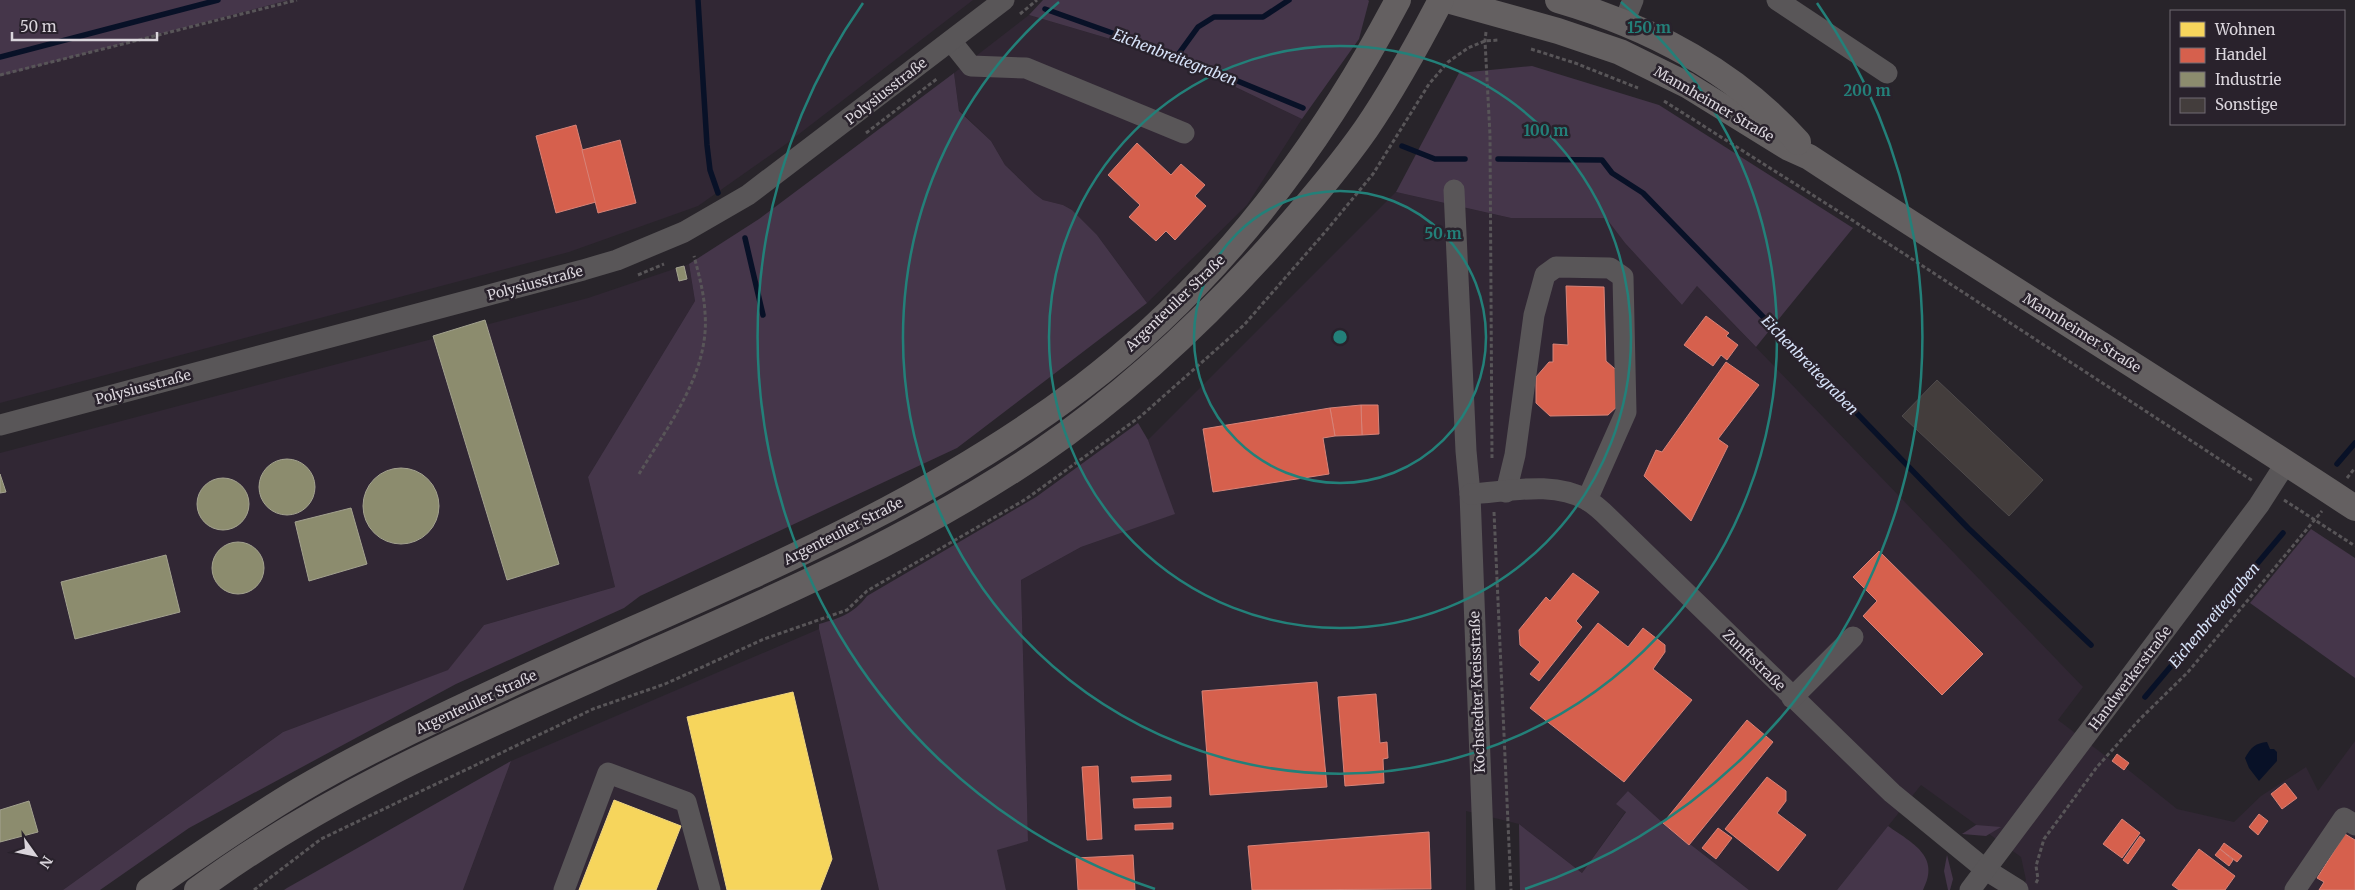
<svg xmlns="http://www.w3.org/2000/svg" width="2355" height="890" font-family="Merriweather,serif">
<style>
.built{fill:#312734}
.green{fill:#45364a}
.water{fill:#081127}
.homes{fill:#f6d55c;stroke:#eed582}
.shops{fill:#d6604d;stroke:#d78378}
.industry{fill:#8c8c6e;stroke:#a3a28f}
.lines{fill:none;stroke-linecap:round;stroke-linejoin:round}
.stream{stroke:#081127;stroke-width:5.5}
.building{fill:#433d3c;stroke:#4f4b4c}
.path{stroke:#585558;stroke-width:3;stroke-dasharray:4 2.5;stroke-linecap:butt}
.minor{stroke:#595658;stroke-width:21}
.major{stroke:#646061;stroke-width:26}
.ring{fill:none;stroke:#238079;stroke-width:2.5}
.labels{text-anchor:middle;dominant-baseline:central;stroke-width:5;stroke-linejoin:round;paint-order:stroke}
.street-label{font-size:14px;fill:#dad5dc;stroke:#29222c}
.water-label{font-size:15px;font-style:italic;fill:#d7e3f9;stroke:#29222c}
.centre{fill:#238079;stroke:#29222c;stroke-width:2.5}
.ring-label{font-size:15px;text-anchor:middle;font-weight:bold;fill:#238079;stroke:#29222c;stroke-width:5;stroke-linejoin:round;paint-order:stroke}
</style>
<rect width="100%" height="100%" fill="#28242a"/>
<g class="built">
<polygon points="289,0 973,0 786,144 698,206 569,252 0,403 0,76"/>
<polygon points="1029,15 1175,58 1302,119 1247,205 1147,303 1097,235 1072,210 1063,205 1043,200 1035,194 1005,165 991,141 959,110 954,73"/>
<polygon points="1396,192 1511,218 1606,218 1625,243 1682,305 1697,286 2083,687 2058,720 2124,770 2126,768 2177,809 2234,822 2261,796 2306,767 2318,791 2355,741 2355,890 2021,890 2026,880 2021,857 1921,785 1837,890 1749,890 1663,823 1628,791 1626,811 1582,873 1519,824 1466,811 1466,890 1006,890 996,850 1028,840 1021,580 1081,547 1174,514 1148,440"/>
<polygon points="689,264 695,301 588,477 615,587 484,625 449,670 283,732 63,890 0,890 0,453 588,298"/>
<polygon points="819,629 879,890 463,890 511,761"/>
</g>
<g class="green">
<polygon points="0,0 289,0 0,76"/>
<polygon points="1043,0 1368,0 1369,1 1359,39 1302,119 1175,58 1029,15"/>
<polygon points="1532,66 1659,105 1853,228 1756,347 1697,286 1682,305 1625,243 1606,218 1511,218 1396,192 1459,73"/>
<polygon points="954,73 959,111 991,141 1005,165 1035,194 1043,200 1063,205 1072,210 1097,235 1147,303 957,448 640,596 624,608 456,684 189,828 100,890 63,890 283,732 448,670 484,625 615,587 588,477 695,301 689,264 759,219"/>
<path d="M1138,423l10,17 27,74 -94,33 -60,33 7,261 -31,9 9,40h-127l-60,-261v-5c21,-6 34,-10 48,-28l169,-99z"/>
<polygon points="2311,529 2355,558 2355,678 2250,603"/>
<polygon points="511,761 463,890 284,890 287,888"/>
<polygon points="1628,791 1663,823 1749,890 1520,890 1519,824 1582,873 1626,812 1616,804"/>
<polygon points="1976,825 2001,827 1986,836 1962,834"/>
<path d="M1888,826c24,17 53,30 35,64h-86z"/>
<polygon points="1947,855 1953,879 1950,890 1948,890 1944,871"/>
</g>
<path class="water" d="M2267,742l3,7h4l3,3v9l-18,20 -10,-13 -4,-10c6,-11 11,-15 22,-16z"/>
<g class="homes">
<polygon points="793,692 832,859 820,890 727,890 687,717"/>
<polygon points="614,800 681,826 656,890 579,890"/>
</g>
<g class="shops">
<polygon points="576,125 596,202 556,213 536,136"/>
<polygon points="620,140 636,203 598,213 582,150"/>
<polygon points="1137,143 1171,175 1181,164 1205,185 1195,196 1206,206 1175,240 1166,231 1156,241 1129,217 1140,205 1108,175"/>
<polygon points="1566,286 1604,287 1606,361 1623,376 1622,402 1608,415 1550,416 1536,403 1536,377 1549,362 1553,362 1553,344 1568,345"/>
<polygon points="1706,316 1729,333 1726,336 1738,345 1727,360 1721,355 1713,366 1684,345"/>
<polygon points="1726,362 1759,385 1718,439 1728,446 1691,521 1644,476 1656,450 1662,452"/>
<polygon points="1361,405 1378,405 1379,434 1362,435"/>
<polygon points="1361,405 1362,435 1335,436 1330,408"/>
<polygon points="1330,408 1335,436 1323,438 1329,474 1213,492 1203,429"/>
<polygon points="1879,551 1983,654 1942,695 1863,616 1877,601 1853,577"/>
<polygon points="1573,573 1599,592 1576,621 1582,627 1539,681 1530,674 1540,662 1520,645 1519,630 1546,597 1550,601"/>
<polygon points="1598,623 1628,647 1643,628 1665,645 1665,652 1653,669 1692,700 1624,782 1530,708"/>
<polygon points="1317,682 1327,787 1210,795 1202,691"/>
<polygon points="1376,694 1380,743 1387,742 1388,758 1383,759 1384,783 1345,786 1338,697"/>
<polygon points="1747,720 1773,742 1689,845 1663,823"/>
<polygon points="2117,754 2129,763 2124,770 2112,761"/>
<polygon points="1098,766 1102,839 1087,840 1082,767"/>
<polygon points="1171,775 1171,780 1132,782 1131,777"/>
<polygon points="1767,777 1786,791 1786,801 1777,813 1806,835 1778,871 1725,829"/>
<polygon points="2285,783 2297,798 2282,809 2271,794"/>
<polygon points="1171,797 1171,807 1134,808 1133,799"/>
<polygon points="2259,814 2268,821 2258,835 2249,827"/>
<polygon points="2122,819 2140,833 2122,858 2103,844"/>
<polygon points="1173,823 1173,829 1135,830 1135,825"/>
<polygon points="1718,828 1732,838 1716,859 1702,848"/>
<polygon points="1429,832 1431,889 1252,890 1248,846"/>
<polygon points="2345,834 2355,840 2355,890 2319,890 2324,882 2317,878"/>
<polygon points="2140,836 2145,840 2128,864 2123,860"/>
<polygon points="2224,843 2242,856 2237,862 2220,849"/>
<polygon points="2199,849 2235,876 2225,890 2179,890 2172,885"/>
<polygon points="2220,849 2233,860 2229,866 2215,855"/>
<polygon points="1133,855 1135,890 1078,890 1076,858"/>
</g>
<g class="industry">
<polygon points="684,266 687,279 679,281 676,268"/>
<polygon points="485,320 559,564 507,580 433,336"/>
<circle cx="287" cy="487" r="28"/>
<circle cx="401" cy="506" r="38"/>
<polygon points="0,474 6,492 0,493"/>
<circle cx="223" cy="504" r="26"/>
<polygon points="351,508 367,564 309,581 295,522"/>
<circle cx="238" cy="568" r="26"/>
<polygon points="166,555 180,612 75,639 61,582"/>
<polygon points="29,801 38,832 0,842 0,810"/>
</g>
<g class="lines">
<g class="stream">
<polyline points="698,0 707,145 710,170 718,193"/>
<polyline points="1045,9 1177,56 1303,108"/>
<polyline points="1177,56 1198,27 1214,17 1263,17 1289,0"/>
<polyline points="0,57 218,0"/>
<polyline points="1402,146 1435,159 1465,159"/>
<polyline points="1498,159 1602,160 1612,173 1643,193 1968,528 2091,645"/>
<polyline points="745,238 763,315"/>
<polyline points="2337,464 2355,443"/>
<polyline points="2145,697 2283,533"/>
</g>
</g>
<polygon class="building" points="1937,380 2043,480 2009,516 1902,416"/>
<g class="lines">
<g class="path">
<polyline points="1020,14 1037,0"/>
<polyline points="1486,32 1485,41 1490,135 1492,458"/>
<polyline points="1531,49 1575,63 1638,88"/>
<polyline points="0,75 297,0"/>
<polyline points="1664,101 1849,218 2253,481"/>
<polyline points="866,133 938,78"/>
<polyline points="638,275 664,264"/>
<path d="M639,474c29,-48 71,-102 66,-161 -1,-20 -6,-38 -11,-57"/>
<polyline points="2347,478 2355,468"/>
<polyline points="2284,500 2355,546"/>
<polyline points="1494,512 1511,890"/>
<polyline points="2036,883 2038,879 2036,866 2044,839 2097,767 2140,719 2188,672 2322,511"/>
<polyline points="254,890 321,839 593,709 665,684 764,639 847,610 867,591 1026,499 1141,416 1244,325 1326,231 1373,174 1429,84 1448,62 1468,48 1485,41 1499,40"/>
</g>
<g class="minor">
<polyline points="1777,0 1887,73"/>
<polyline points="1624,22 1633,0"/>
<polyline points="951,41 971,66 1026,68 1184,133"/>
<polyline points="1454,190 1466,451 1470,494 1485,890"/>
<polyline points="0,425 583,270 617,260 684,232 748,195 1004,0"/>
<polyline points="1506,492 1515,455 1534,315 1545,275 1556,267 1610,268 1623,277 1626,412 1587,500"/>
<path d="M1470,494c37,-2 83,-14 117,6 9,5 17,13 24,20l281,273 94,77 32,20"/>
<polyline points="1792,698 1853,637"/>
<polyline points="564,890 608,773 686,802 710,890"/>
<polyline points="1970,890 2259,505 2286,463"/>
<polyline points="2295,890 2344,818 2355,825"/>
</g>
<g class="major">
<path d="M1447,0l111,31 62,21 67,33 102,63 20,9c181,119 365,232 546,351"/>
<path d="M1558,0c92,27 176,70 240,142"/>
<path d="M149,890c50,-35 99,-69 151,-100 68,-40 140,-73 211,-106 195,-90 399,-166 571,-297 134,-102 238,-239 316,-387"/>
<path d="M197,890c135,-100 292,-165 444,-233 136,-60 274,-120 398,-204 85,-58 159,-127 228,-203 35,-39 69,-78 99,-121 28,-41 52,-85 75,-129"/>
</g>
</g>
<g class="ring">
<circle cx="1340" cy="337" r="146"/>
<circle cx="1340" cy="337" r="291"/>
<path d="M1621 2A437 437 0 1 1 1059 2"/>
<path d="M1155 889A582 582 0 0 1 863 3M1817 3A582 582 0 0 1 1525 889"/>
</g>
<g class="labels">
<g class="street-label">
<text transform="translate(886 91) rotate(-38)">Polysiusstraße</text>
<text transform="translate(1714 104) rotate(30)">Mannheimer Straße</text>
<text transform="translate(535 283) rotate(-15)">Polysiusstraße</text>
<text transform="translate(1175 303) rotate(-44)">Argenteuiler Straße</text>
<text transform="translate(2082 333) rotate(32)">Mannheimer Straße</text>
<text transform="translate(143 387) rotate(-15)">Polysiusstraße</text>
<text transform="translate(843 531) rotate(-27)">Argenteuiler Straße</text>
<text transform="translate(1754 660) rotate(44)">Zunftstraße</text>
<text transform="translate(2130 678) rotate(-53)">Handwerkerstraße</text>
<text transform="translate(1477 692) rotate(-92)">Kochstedter Kreisstraße</text>
<text transform="translate(476 702) rotate(-25)">Argenteuiler Straße</text>
</g>
<g class="water-label">
<text transform="translate(1175 57) rotate(21)">Eichenbreitegraben</text>
<text transform="translate(1810 365) rotate(46)">Eichenbreitegraben</text>
<text transform="translate(2214 615) rotate(-50)">Eichenbreitegraben</text>
</g>
</g>
<circle cx="1340" cy="337" r="8" class="centre"/>
<g class="ring-label">
<text x="1649" y="33">150 m</text>
<text x="1867" y="96">200 m</text>
<text x="1546" y="136">100 m</text>
<text x="1443" y="239">50 m</text>
</g>
<rect x="2170" y="10" width="175" height="115" fill="#29222c" stroke="#706a72"/>
<rect x="2180" y="22" width="25" height="15" fill="#f6d55c" stroke="#706a72"/>
<text x="2215" y="35" font-size="15" fill="#dad5dc">Wohnen</text>
<rect x="2180" y="48" width="25" height="15" fill="#d6604d" stroke="#706a72"/>
<text x="2215" y="60" font-size="15" fill="#dad5dc">Handel</text>
<rect x="2180" y="72" width="25" height="15" fill="#8c8c6e" stroke="#706a72"/>
<text x="2215" y="85" font-size="15" fill="#dad5dc">Industrie</text>
<rect x="2180" y="98" width="25" height="15" fill="#433d3c" stroke="#706a72"/>
<text x="2215" y="110" font-size="15" fill="#dad5dc">Sonstige</text>
<g transform="translate(35 855) rotate(123)" stroke="#29222c" stroke-width="4" paint-order="stroke">
<path d="M0-4L9 19L0 12L-9 19Z" fill="#dad5dc"/>
<text y="-8" font-size="14" font-weight="bold" text-anchor="middle" fill="#dad5dc">N</text>
</g>
<path d="M12 32v8h145v-8" fill="none" stroke="#dad5dc" stroke-width="2.5"/>
<text x="20" y="32" font-size="15" fill="#dad5dc" stroke="#29222c" stroke-width="4" paint-order="stroke">50 m</text>
</svg>
